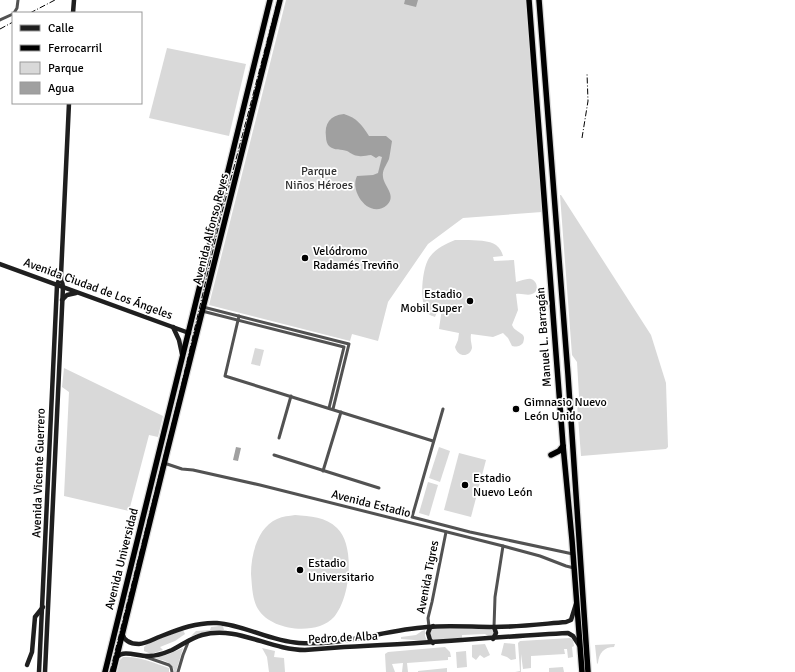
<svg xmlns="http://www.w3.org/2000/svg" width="795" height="672" font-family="Signika,sans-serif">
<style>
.green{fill:#d9d9d9}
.water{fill:#a0a0a0}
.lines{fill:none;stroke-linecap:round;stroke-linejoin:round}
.highway-casing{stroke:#dbdbdb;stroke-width:8}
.street{stroke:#525252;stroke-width:3}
.secondary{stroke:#1f1f1f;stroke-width:4.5}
.highway{stroke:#000;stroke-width:5.5}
.rail{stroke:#000;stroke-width:1;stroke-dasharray:6 2 1 2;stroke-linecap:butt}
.poi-dot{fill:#000;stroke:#fff;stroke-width:1.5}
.labels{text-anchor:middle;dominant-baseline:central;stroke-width:3.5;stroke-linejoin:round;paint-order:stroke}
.park-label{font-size:12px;fill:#303030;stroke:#fff}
.street-label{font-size:12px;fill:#000;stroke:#fff}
.poi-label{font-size:12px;fill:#000;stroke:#fff;text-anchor:start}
</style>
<rect width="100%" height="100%" fill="#fff"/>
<g class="green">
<polygon points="286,0 526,0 542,212 463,218 428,244 388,302 378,341 352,334 350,341 209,305"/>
<polygon points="167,48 246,64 229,136 149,118"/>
<polygon points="560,195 561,195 651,335 666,383 668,447 666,449 581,456 577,404 579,396 577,362 572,355"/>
<path d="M455,240c10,0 33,-1 41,5 4,3 6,7 7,11l-10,1 1,4 20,-1 2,22c5,-1 11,-4 15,-3 7,2 8,13 1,15 -5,2 -10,-1 -16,0l2,16 -6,15c1,2 2,4 4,5 6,5 10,4 7,13 -4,4 -6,4 -11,3l-4,-8 -5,-5 -10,4 -22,-3c-1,7 1,10 1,14 -2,9 -14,10 -17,-1l3,-7 1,-7 -20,-4 3,-21 -3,-1 -4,10c-2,-1 -6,-2 -8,-4 -8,-11 -5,-44 2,-55 6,-9 16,-14 26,-18z"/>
<polygon points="255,348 264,350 260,366 251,364"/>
<polygon points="64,368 163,416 158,437 149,435 129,511 64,496 69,392 62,387"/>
<polygon points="439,447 450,451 440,482 429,478"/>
<polygon points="459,453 486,460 471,517 444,510"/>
<polygon points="428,482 438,485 429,516 419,513"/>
<path d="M295,515c15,1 31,2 42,13 19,18 13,71 -3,89 -17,19 -63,14 -76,-8 -6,-10 -6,-24 -7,-35 0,-20 7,-47 26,-55 6,-3 12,-3 18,-4z"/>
<polygon points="219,626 223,626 224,630 202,633 191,636 196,631 210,630 211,627"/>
<polygon points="432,629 490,629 492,630 494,633 492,636 488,636 485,634 462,635 462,639 434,640 432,639 430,633"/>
<polygon points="183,630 185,634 175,641 160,647 163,650 151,654 144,651 144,647 147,644"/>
<polygon points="425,630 425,636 427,641 401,639 401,637 416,635 422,631"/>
<polygon points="570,638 573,640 574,646 572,647 573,657 568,658 567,649 564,649 565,654 531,656 531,668 523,669 521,654 521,672 515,672 520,671 518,643 520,641"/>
<polygon points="504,643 515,644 516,659 511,660 507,657 501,655"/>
<polygon points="485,644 490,655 484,658 480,655 476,660 472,657 472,645"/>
<path d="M615,644l-1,3c-10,0 -15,6 -16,16l-1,1 -2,-19z"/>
<polygon points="445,647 450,652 451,657 448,657 448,660 407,663 408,672 402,672 403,663 392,664 395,672 386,672 385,654 388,652"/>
<path d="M183,648l-7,24h-2c-1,-11 -11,-11 -19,-14l11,-3z"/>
<polygon points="262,648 275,651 274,657 284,658 285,672 269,672 267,657"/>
<polygon points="466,651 467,667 457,668 456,652"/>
<path d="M123,657c15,-1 32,6 46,11v4h-52l3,-12z"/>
<polygon points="563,667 564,672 549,672 549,668"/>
<polygon points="447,668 447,672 418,672 418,671"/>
</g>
<g class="water">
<polygon points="405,0 418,0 416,7 404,4"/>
<path d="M344,114c13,4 18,11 25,22h17l6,5c-1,6 -2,13 -3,18 -3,7 -7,11 -6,18 1,9 14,19 4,28 -17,15 -38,-13 -30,-29l16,-1 5,-2 4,-16 -3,-1 -3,2 -5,-3c-4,0 -9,2 -12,1 -5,0 -8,-3 -12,-5 -5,-2 -13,0 -18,-5 -2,-2 -3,-6 -3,-9 -2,-13 4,-22 18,-23z"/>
<polygon points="236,447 241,448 238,461 233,460"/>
</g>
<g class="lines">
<defs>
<g id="highway">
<polyline points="529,0 563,445 572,540 582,672"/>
<polyline points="539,0 568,375 588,672"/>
<polyline points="551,455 559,451 563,446"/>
<polyline points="105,672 270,0"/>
<polyline points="113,672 167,452 280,0"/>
</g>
</defs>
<use href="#highway" class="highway-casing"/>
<g class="street">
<polyline points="14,13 17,8 18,0"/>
<polyline points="0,20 13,14"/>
<polyline points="203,307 349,344 333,409"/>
<polyline points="202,311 344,347 329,408"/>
<polyline points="239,316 225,376 433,441"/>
<polyline points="443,409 412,517 470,532 573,554"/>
<polyline points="279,438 291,396"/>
<polyline points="274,455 379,488"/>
<polyline points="164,463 182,469 193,470 260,485 503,546 540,556 566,566 574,568"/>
<polyline points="323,471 341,412"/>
<polyline points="429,627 428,618 432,602 446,532"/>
<polyline points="494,627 495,597 503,546"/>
<polyline points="146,657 169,665 171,667 172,672"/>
<polyline points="178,672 183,655 189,640"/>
</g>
<g class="secondary">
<polyline points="73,13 74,0"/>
<polyline points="0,264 189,333"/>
<polyline points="62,300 67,295 76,293"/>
<polyline points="173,327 179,340 182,354"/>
<polyline points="433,626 430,628 428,633 430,640 433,643"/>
<path d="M122,633c2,8 9,11 17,11 6,0 13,-4 20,-7 18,-7 37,-15 58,-14 28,2 52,18 82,20 44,3 85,-13 128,-16 22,-2 45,0 67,0 24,0 48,-3 72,-5l5,-2 5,-16"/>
<polyline points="493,639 496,633 494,627"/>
<path d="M117,657c7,-8 22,0 32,-1 7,0 16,-3 23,-6 10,-5 19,-12 30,-15 35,-10 67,15 103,15 13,-1 26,-2 39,-3 75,-3 149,-10 224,-14l5,3 6,9"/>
<polyline points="27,665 32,652 35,617 43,607"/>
<polyline points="39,672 57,285 60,277"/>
<polyline points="45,672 63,287 61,275 69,103"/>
</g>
<use href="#highway" class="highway"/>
<g class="rail">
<polyline points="30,13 55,0"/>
<polyline points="0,29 13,22"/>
<polyline points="582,138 588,101 587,73"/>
<polyline points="110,672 179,396 220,220 278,0"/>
</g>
</g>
<g class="poi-dot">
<circle cx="305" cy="258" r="4"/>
<circle cx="470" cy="301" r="4"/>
<circle cx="516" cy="409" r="4"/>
<circle cx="465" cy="485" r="4"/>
<circle cx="300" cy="570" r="4"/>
</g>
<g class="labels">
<g class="park-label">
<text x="319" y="171">Parque<tspan x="319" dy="14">Niños Héroes</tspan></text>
</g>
<g class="street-label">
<text transform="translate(211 229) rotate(-76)">Avenida Alfonso Reyes</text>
<text transform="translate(98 289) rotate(20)">Avenida Ciudad de Los Ángeles</text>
<text transform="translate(544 337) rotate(-94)">Manuel L. Barragán</text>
<text transform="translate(39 473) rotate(-88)">Avenida Vicente Guerrero</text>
<text transform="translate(371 504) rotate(14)">Avenida Estadio</text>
<text transform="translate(122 559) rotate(-76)">Avenida Universidad</text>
<text transform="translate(428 577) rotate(-79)">Avenida Tigres</text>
<text transform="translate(343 638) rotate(-3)">Pedro de Alba</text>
</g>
<g class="poi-label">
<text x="313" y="251">Velódromo<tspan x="313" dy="14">Radamés Treviño</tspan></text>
<text x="462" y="294" text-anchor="end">Estadio<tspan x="462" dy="14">Mobil Super</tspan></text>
<text x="524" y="402">Gimnasio Nuevo<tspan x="524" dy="14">León Unido</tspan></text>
<text x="473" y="478">Estadio<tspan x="473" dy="14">Nuevo León</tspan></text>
<text x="308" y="563">Estadio<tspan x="308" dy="14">Universitario</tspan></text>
</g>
</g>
<rect x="12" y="12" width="130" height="92" fill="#ffffff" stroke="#999999"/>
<rect x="20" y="25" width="20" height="6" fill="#1f1f1f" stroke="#999999"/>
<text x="48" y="32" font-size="12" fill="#000000">Calle</text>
<rect x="20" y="45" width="20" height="6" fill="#000000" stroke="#999999"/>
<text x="48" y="52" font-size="12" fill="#000000">Ferrocarril</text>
<rect x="20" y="62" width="20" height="12" fill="#d9d9d9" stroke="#999999"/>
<text x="48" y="72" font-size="12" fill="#000000">Parque</text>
<rect x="20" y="82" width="20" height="12" fill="#a0a0a0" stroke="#999999"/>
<text x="48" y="92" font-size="12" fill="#000000">Agua</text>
</svg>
